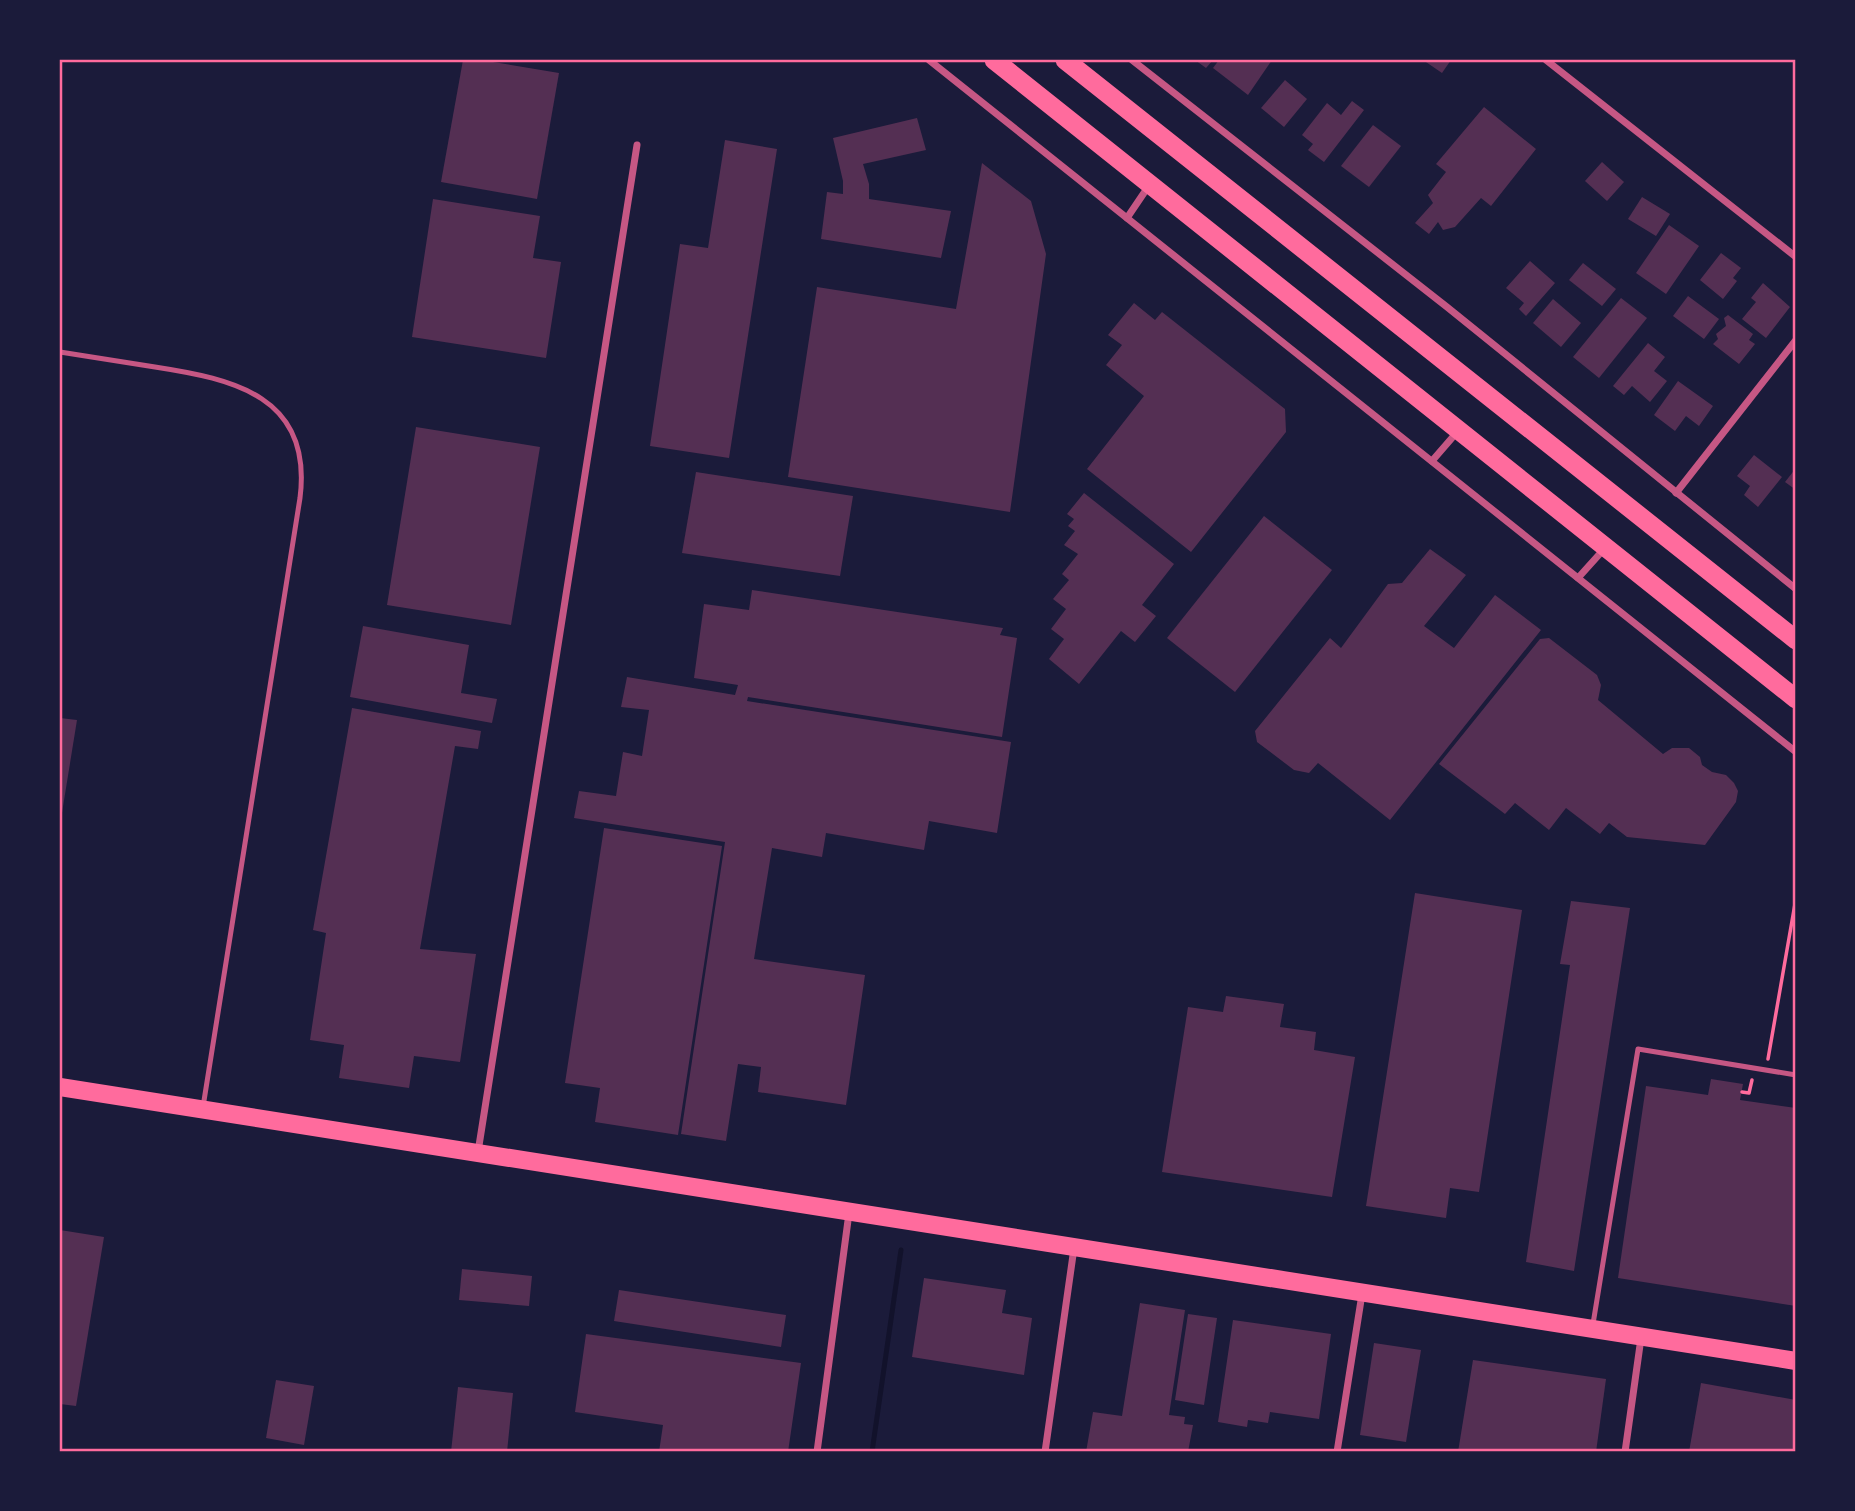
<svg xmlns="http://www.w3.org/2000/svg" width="1855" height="1511" font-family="Arial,sans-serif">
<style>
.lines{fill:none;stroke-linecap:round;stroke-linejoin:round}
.stream{stroke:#12122b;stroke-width:5}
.building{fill:#542f53}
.path{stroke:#ff6b9d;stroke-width:3.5}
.service{stroke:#c65784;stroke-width:5}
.minor{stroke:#c65784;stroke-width:7}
.primary{stroke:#ff6b9d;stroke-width:18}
.trunk{stroke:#ff6b9d;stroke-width:19}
.neatline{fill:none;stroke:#ff6b9d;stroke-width:2.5}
</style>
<rect width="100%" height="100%" fill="#1b1b3a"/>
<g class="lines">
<polyline class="stream" points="872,1452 901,1250"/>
</g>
<g class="building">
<polygon points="463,60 481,60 559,73 537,199 441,182"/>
<polygon points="1195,60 1213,60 1206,68"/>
<polygon points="1219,60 1272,60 1248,95 1213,68"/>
<polygon points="1423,60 1451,60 1442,73"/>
<polygon points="1285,80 1307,99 1284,127 1261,108"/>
<polygon points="1352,101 1364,110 1324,162 1308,150 1313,144 1302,135 1327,103 1341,115"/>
<polygon points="1484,107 1536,149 1491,206 1481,198 1455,227 1443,230 1438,222 1429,234 1415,223 1433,203 1428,195 1446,172 1436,164"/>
<polygon points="917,118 926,150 863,164 869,184 869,199 951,211 941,258 821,239 827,192 843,194 843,181 833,138"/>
<polygon points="1373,125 1401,146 1369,187 1341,166"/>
<polygon points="725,140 777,149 729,458 650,446 680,244 708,248"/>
<polygon points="1602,162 1624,182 1607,201 1585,181"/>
<polygon points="982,163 1031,201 1046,254 1010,512 788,477 817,287 956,309"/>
<polygon points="1642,197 1670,214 1656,236 1628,219"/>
<polygon points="433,199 540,216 533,258 561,262 546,358 412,337"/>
<polygon points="1669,225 1699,246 1666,294 1636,273"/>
<polygon points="1721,253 1741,268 1733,278 1737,281 1723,299 1700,280"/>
<polygon points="1530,261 1555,283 1526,316 1519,309 1524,303 1506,288"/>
<polygon points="1583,263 1616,289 1602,306 1569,280"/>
<polygon points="1763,283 1790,307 1766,338 1742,319 1756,302 1751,298"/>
<polygon points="1688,296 1719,319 1704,339 1673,316"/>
<polygon points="1621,298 1647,318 1599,378 1573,357"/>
<polygon points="1553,299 1581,323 1561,347 1533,323"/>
<polygon points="1134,303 1155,320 1162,312 1285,409 1286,432 1191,552 1087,469 1144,396 1106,365 1122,345 1108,335"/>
<polygon points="1728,315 1753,334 1749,340 1755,344 1739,364 1713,344 1718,339 1716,334 1726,326 1724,318"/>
<polygon points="1648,343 1665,357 1654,371 1667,381 1650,402 1632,386 1624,395 1613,386"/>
<polygon points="1678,381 1713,406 1699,426 1686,416 1675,431 1654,415"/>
<polygon points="416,427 540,447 511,625 387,605"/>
<polygon points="1754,455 1782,477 1758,507 1744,495 1750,486 1737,476"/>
<polygon points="1796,468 1796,490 1785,482"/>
<polygon points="696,472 853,496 840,576 682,553"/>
<polygon points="1084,493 1174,564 1142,605 1156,616 1135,642 1121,631 1079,684 1049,659 1064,639 1051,629 1066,609 1053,599 1069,580 1062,574 1078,554 1064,545 1075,531 1068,526 1074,519 1067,514"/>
<polygon points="1264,516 1332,570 1235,692 1167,638"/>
<polygon points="1430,549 1466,575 1424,626 1454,648 1495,595 1541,630 1390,820 1318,763 1309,773 1294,770 1257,742 1255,731 1330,638 1341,648 1388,584 1402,583"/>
<polygon points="752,590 1003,628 1000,635 1017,638 1002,737 748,697 747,701 1011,742 997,833 929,821 924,850 826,833 822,857 772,848 754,959 865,975 846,1105 758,1092 761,1067 738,1064 726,1141 681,1134 725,842 574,818 579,791 616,796 623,752 642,756 649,710 621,707 627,677 735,695 738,685 694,678 704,604 749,610"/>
<polygon points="363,626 469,645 461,693 497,699 492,723 350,697"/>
<polygon points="1549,638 1597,675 1601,685 1598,700 1663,754 1672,748 1689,748 1700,757 1702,765 1712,772 1726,775 1734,783 1738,791 1736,802 1705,845 1627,837 1609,823 1600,834 1566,808 1549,830 1515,803 1505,814 1439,764 1540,639"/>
<polygon points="352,708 481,731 478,749 455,746 420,949 476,954 460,1062 414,1056 409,1088 339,1078 344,1045 310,1040 326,933 313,930"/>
<polygon points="60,718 77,720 61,819 60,819"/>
<polygon points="604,828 722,846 678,1135 595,1122 600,1088 565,1083"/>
<polygon points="1415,893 1522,910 1479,1192 1450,1188 1446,1218 1366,1206"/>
<polygon points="1571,901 1630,908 1574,1271 1526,1262 1570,965 1560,964"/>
<polygon points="1226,996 1284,1004 1280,1027 1316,1032 1314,1050 1355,1057 1332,1197 1162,1172 1188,1007 1223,1012"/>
<polygon points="1711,1079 1743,1084 1740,1100 1796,1108 1796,1306 1618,1278 1646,1086 1708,1095"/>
<polygon points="60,1230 104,1237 76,1406 60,1404"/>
<polygon points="462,1269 532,1276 529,1306 459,1300"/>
<polygon points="924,1278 1006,1290 1002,1313 1032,1318 1024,1375 912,1357"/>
<polygon points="619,1290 786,1315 781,1347 614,1321"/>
<polygon points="1140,1303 1185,1310 1169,1415 1185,1417 1184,1424 1193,1425 1188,1452 1086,1452 1093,1412 1122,1416"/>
<polygon points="1188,1314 1217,1318 1204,1405 1175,1400"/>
<polygon points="1233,1320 1331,1334 1319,1419 1270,1412 1268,1423 1248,1420 1247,1427 1218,1422"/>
<polygon points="586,1334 801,1363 788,1452 659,1452 663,1425 575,1412"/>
<polygon points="1374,1343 1421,1350 1406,1442 1360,1435"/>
<polygon points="1473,1360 1606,1379 1596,1452 1458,1452"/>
<polygon points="276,1380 314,1386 304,1445 266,1438"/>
<polygon points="1701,1383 1796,1400 1796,1452 1689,1452"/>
<polygon points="458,1387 513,1393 507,1452 451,1452"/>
</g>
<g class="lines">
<g class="path">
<polyline points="1768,1059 1796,898"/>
<polyline points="1742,1092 1749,1093 1752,1080"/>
</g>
<g class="service">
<path d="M60,352c31,5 63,10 95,15 78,12 158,29 145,131l-97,609"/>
<polyline points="1593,1324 1638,1049 1796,1075"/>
</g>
<g class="minor">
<polyline points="929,60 1796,752"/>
<polyline points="1132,60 1447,307 1796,589"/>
<polyline points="1546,60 1796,257"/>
<polyline points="1127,218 1150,184"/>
<polyline points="1432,461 1458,431"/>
<polyline points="1676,493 1796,340"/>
<polyline points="1578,578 1605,548"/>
<polyline points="478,1152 637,145"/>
<polyline points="817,1452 849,1213"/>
<polyline points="1045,1452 1074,1248"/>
<polyline points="1337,1452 1362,1294"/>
<polyline points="1625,1452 1641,1338"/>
</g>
<polyline class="primary" points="60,1087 1796,1361"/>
<g class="trunk">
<polyline points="994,60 1796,699"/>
<polyline points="1065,60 1796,640"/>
</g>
</g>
<rect width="1855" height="1511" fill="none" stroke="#1b1b3a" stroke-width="122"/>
<rect x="61" y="61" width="1733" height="1389" class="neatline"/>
</svg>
